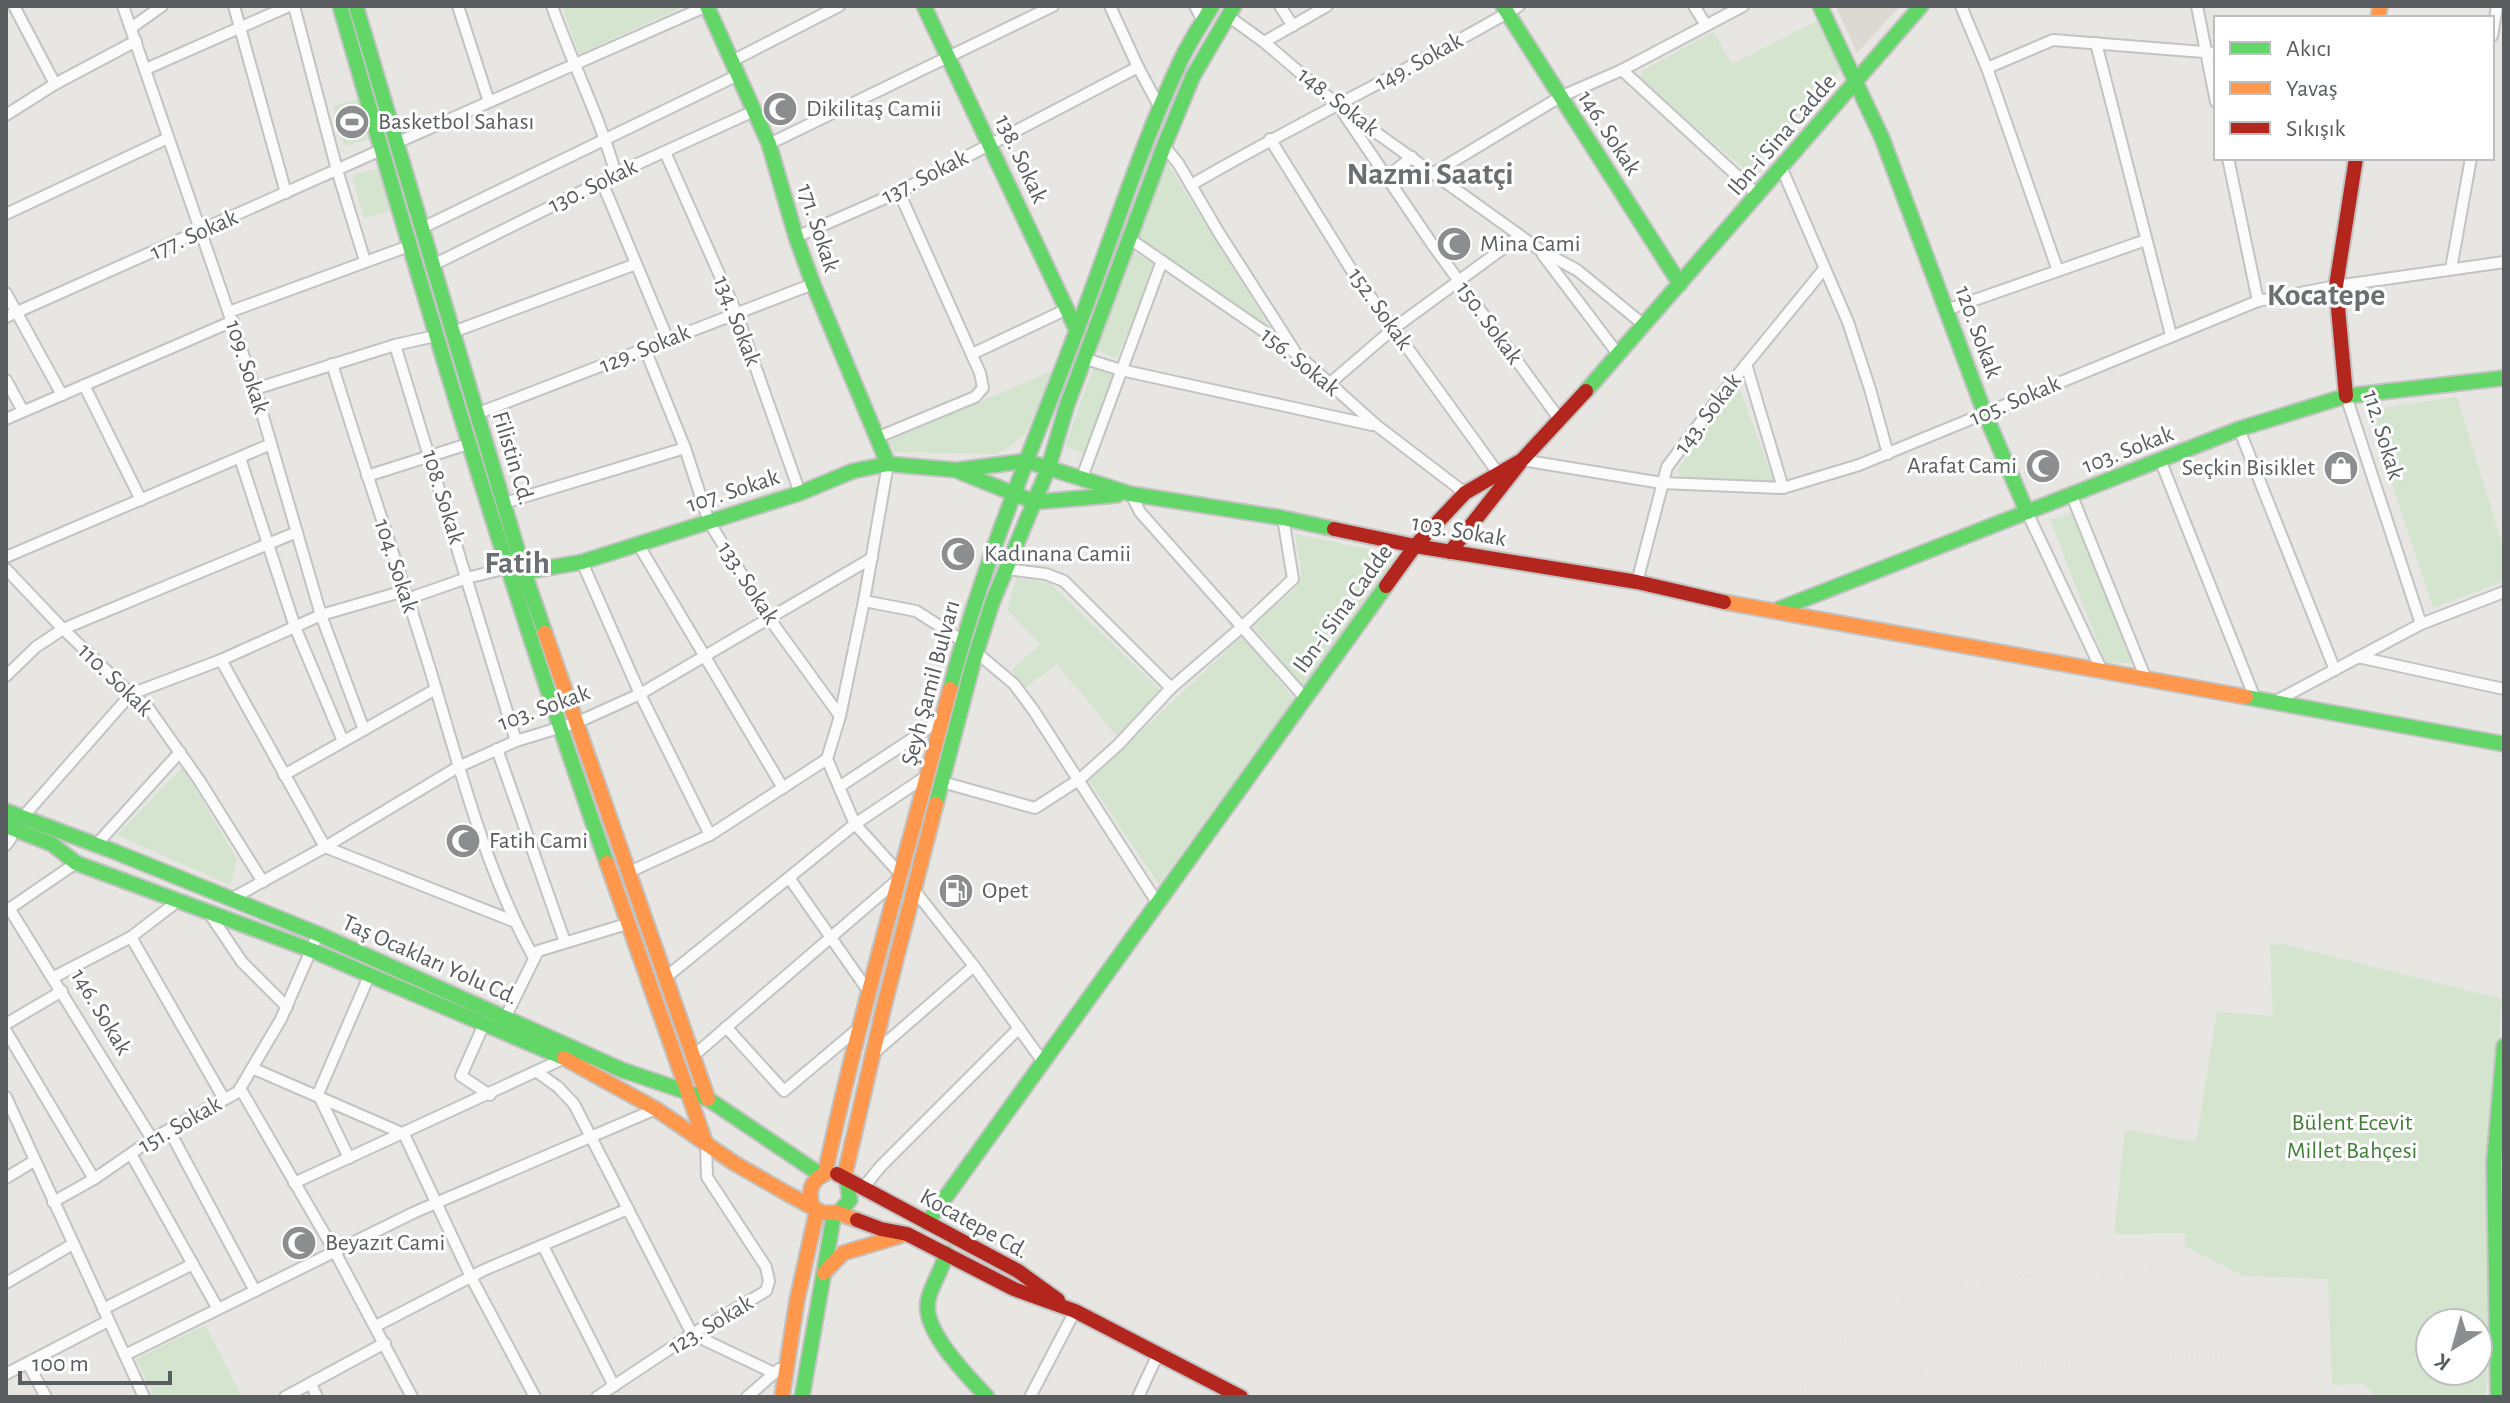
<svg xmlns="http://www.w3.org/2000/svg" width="2510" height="1403" font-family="'Alegreya Sans',sans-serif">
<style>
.education{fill:#dcd8d2}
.green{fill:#d4e4ce;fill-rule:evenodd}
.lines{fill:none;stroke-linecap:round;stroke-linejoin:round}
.street-casing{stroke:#c2c3c3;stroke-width:14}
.fast-casing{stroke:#c2c3c2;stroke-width:18}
.slow-casing{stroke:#c2c3c2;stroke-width:18}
.jam-casing{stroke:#c2c3c2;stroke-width:18}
.street{stroke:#fcfbfb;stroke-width:10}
.fast{stroke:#63d668;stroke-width:14}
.slow{stroke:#ff974d;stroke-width:14}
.jam{stroke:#b3261e;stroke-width:14}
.rail{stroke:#e0e0e0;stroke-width:3;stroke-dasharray:2 10;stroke-linecap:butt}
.labels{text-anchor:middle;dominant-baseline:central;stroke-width:6;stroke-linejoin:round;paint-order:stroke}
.street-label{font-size:24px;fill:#595d60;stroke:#fff}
.poi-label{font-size:24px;fill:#595d60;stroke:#fff;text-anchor:start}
.park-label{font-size:24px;fill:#428038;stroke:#fff}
.district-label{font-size:32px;font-weight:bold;fill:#6a7072;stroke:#fff}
</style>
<rect width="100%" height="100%" fill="#e8e6e3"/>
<polygon class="education" points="1836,6 1900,6 1857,53"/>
<g class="green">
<polygon points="562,6 685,6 579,54"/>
<polygon points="1821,19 1841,70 1748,172 1640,80 1642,71 1713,32 1732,64"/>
<polygon points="360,98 371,139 344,146 333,106"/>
<polygon points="1166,161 1270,328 1137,236"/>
<polygon points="379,168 392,210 364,218 352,176"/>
<polygon points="1133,252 1156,264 1117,358 1096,350"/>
<polygon points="1093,368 1113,375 1084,454 1065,446"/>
<polygon points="1054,370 1026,433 1012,445 996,454 894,452 889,441"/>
<polygon points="1739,387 1775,484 1682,478 1677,470"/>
<polygon points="2457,397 2504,549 2504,581 2433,608 2367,410"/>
<polygon points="2076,512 2140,663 2106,663 2050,520"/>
<polygon points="1295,534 1396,555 1303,687 1253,626 1294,589 1302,574"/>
<polygon points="1016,578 1050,583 1160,690 1117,736 1057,664 1025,688 1011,671 1040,644 1007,610"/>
<polygon points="1242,636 1294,699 1159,884 1089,781"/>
<polygon points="183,767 237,860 230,885 117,835"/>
<path d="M2282,944l219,55 -15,398h-109l-13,-13 -32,1 -4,-106 -84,-3 -60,-30 2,-13 -72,1 11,-104 71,12 21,-130 56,4 -3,-71zM2430,1323h48v48h-48z"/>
<polygon points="205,1325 242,1397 155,1397 136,1359"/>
</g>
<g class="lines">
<defs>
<g id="street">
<polyline points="14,6 55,84"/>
<polyline points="123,6 255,389 321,615 364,730"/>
<polyline points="234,6 286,193"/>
<polyline points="294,6 337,170 365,261"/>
<polyline points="458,6 489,102"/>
<path d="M552,6c20,57 48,111 64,169"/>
<polyline points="1110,6 1138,67 1160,108"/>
<polyline points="1195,6 1203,21"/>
<polyline points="1280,6 1293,26"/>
<polyline points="1694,6 1706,25"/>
<polyline points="1961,6 1987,68 2058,271"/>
<polyline points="2197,6 2216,102"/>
<polyline points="1228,16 1264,42 1339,106 1540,250 1577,270 1644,325"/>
<polyline points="131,28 162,6"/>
<polyline points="2492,36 2497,6"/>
<polyline points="1264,42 1327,6"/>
<polyline points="2096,43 2171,335"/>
<polyline points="732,61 839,6"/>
<polyline points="1987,68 2053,40 2216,53"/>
<polyline points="146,69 289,6"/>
<polyline points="1622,70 1758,195"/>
<polyline points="1344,114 1432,244 1560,420"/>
<polyline points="6,115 55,84 136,41"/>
<polyline points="1270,139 1354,274 1498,473"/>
<polyline points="396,143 707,6"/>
<polyline points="769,144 1053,6"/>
<polyline points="1164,146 1178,163 1219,233 1294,350"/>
<polyline points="665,152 736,312 800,493"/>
<polyline points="2228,158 2258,301"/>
<polyline points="1782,169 1848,322 1870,389 1888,454"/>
<polyline points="1434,173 1560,97 1622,70 1743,6"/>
<polyline points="1387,177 1412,157"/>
<polyline points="602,182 668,340"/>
<path d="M1191,185c108,-63 221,-116 328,-179"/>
<polyline points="6,214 168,138"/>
<polyline points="422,228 738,75"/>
<polyline points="796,237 899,192 1138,67"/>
<polyline points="1130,239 1298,355 1376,425 1465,493"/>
<polyline points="1543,255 1618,354"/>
<polyline points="433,265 633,166 754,111"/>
<polyline points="2451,269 2471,158"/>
<polyline points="6,293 62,395"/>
<polyline points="1946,310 2146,240"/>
<polyline points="229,312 409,246"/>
<polyline points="6,317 381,150"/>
<polyline points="453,332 636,264"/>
<polyline points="395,345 516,741"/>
<polyline points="645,349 685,448 709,522 769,618 840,716"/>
<polyline points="972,354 1065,310"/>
<polyline points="1086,359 1121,370 1372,425"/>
<path d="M332,364c31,101 66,201 97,302 30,98 55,202 105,292"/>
<polyline points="1746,364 1783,488"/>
<polyline points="6,380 23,411"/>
<polyline points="1329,384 1393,329 1520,236"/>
<polyline points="84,385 141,500"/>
<polyline points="255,389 395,345 435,336"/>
<polyline points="2346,396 2421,624"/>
<polyline points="476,414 813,284"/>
<polyline points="6,419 233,321"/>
<polyline points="2239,429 2335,670"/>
<polyline points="876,438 975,397 983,388 980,373 899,192"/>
<polyline points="240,458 295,627 343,741"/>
<polyline points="1522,460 1662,483 1783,488 1859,465 2258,301 2336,286 2504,262"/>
<polyline points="2161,462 2254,696"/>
<polyline points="888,464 864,601 916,611 963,641"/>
<polyline points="367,476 468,444"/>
<polyline points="1081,480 1162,261"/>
<polyline points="1131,494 1140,512 1306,699"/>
<polyline points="2072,496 2146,679"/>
<polyline points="504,503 685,448"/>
<polyline points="2027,512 2102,671"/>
<polyline points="638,544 783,788"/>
<polyline points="6,557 271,444"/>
<polyline points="582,562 640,694 710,835"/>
<polyline points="6,569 63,629 131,694 147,706 199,780 263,882"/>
<polyline points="1006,569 1046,574 1064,581 1171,688"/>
<polyline points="1637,582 1667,467 1718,399 1824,269"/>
<polyline points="407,599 467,578 507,568"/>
<polyline points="977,653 1014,684 1034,711 1158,904"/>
<polyline points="2358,657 2504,689"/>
<polyline points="221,660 325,847 513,921"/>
<polyline points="6,676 36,647 63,629 297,532"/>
<polyline points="2276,701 2421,624 2504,592"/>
<polyline points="497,749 565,942"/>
<polyline points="284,775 436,689"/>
<polyline points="942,782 1035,808 1080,779 1118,745 1171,688 1243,626 1293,579 1283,518"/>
<polyline points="839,787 942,719"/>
<polyline points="22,818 131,694 221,660 321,615 404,591"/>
<polyline points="6,845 11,838"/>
<polyline points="96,845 180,752"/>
<polyline points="627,873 710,835 827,759"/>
<polyline points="790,879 869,992"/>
<polyline points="915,891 974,966 1043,1062"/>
<polyline points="231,899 325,847 458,767 516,741 578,722 640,694 872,558"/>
<polyline points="9,908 152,1139"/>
<polyline points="6,911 76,863"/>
<polyline points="209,913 242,962 287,1007"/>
<polyline points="131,937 224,1099"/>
<polyline points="54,977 131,937 178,901"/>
<polyline points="665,978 855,824 928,775"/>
<polyline points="505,1018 538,951 630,923"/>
<polyline points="485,1022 461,1076 490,1095"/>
<polyline points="6,1024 62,991"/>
<polyline points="726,1027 784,1091 860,1027"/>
<polyline points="6,1031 94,1179"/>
<polyline points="874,1053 974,966"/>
<polyline points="692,1057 902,876 855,824 827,759 840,716 864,601"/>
<polyline points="252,1068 404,1134 471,1277 535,1397"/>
<polyline points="537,1072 558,1087 574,1104 692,1334 774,1373"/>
<polyline points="240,1088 335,1252 412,1397"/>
<polyline points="318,1094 369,976"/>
<polyline points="318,1094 349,1158"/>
<polyline points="6,1097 144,1397"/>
<polyline points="169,1130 255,1291"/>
<polyline points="131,1154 218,1309"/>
<polyline points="6,1178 34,1161"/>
<polyline points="294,1183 565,1058"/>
<polyline points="863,1188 881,1166 1019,1028"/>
<polyline points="53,1202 94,1179 152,1139 238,1092 281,1019 318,934"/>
<polyline points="543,1246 614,1386"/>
<polyline points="6,1283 73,1244"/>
<polyline points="103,1309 193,1264"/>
<polyline points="376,1326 484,1270 628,1209"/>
<polyline points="125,1355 415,1212 656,1109"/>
<polyline points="28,1364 46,1397"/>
<polyline points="6,1374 108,1321"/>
<polyline points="311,1384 317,1397"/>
<polyline points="285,1397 385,1343"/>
<polyline points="597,1397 692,1334 766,1291 769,1281 766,1267 707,1177 706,1144"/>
<polyline points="747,1397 779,1369"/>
<polyline points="1030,1397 1075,1311"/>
<polyline points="1138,1397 1158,1354"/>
</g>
<g id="fast">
<path d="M340,6c83,288 167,575 267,857"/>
<polyline points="356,6 524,572 545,633"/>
<polyline points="707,6 769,144 796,237 813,284 888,464"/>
<polyline points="924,6 1077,331"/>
<polyline points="1503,6 1680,284"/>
<polyline points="1820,6 1882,138 1985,414 2027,512"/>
<polyline points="1586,391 1921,6"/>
<polyline points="960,472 1035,502 1117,495"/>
<polyline points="507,568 524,572 582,562 800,493 853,471 888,464 956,470 1026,461 1131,494 1283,518 1334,529"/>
<polyline points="1779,609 2239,429 2346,396 2504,378"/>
<path d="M950,689c32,-124 82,-240 127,-359 34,-89 62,-180 102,-266 9,-20 22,-39 33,-58"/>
<polyline points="2246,697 2504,744"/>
<polyline points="936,804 973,663 992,603 1048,469 1067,405 1164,146 1193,76 1234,6"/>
<polyline points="6,811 113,851 318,934 622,1070 708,1099 821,1175"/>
<polyline points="6,826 52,844 76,863 311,950 564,1058"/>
<polyline points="838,1213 850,1200 847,1182"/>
<polyline points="927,1223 1386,586"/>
<path d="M946,1253c-3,17 -15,31 -18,48 -6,30 40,75 59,96"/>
<polyline points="802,1397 834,1214"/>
<polyline points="2498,1397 2494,1162 2504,1046"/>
</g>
<g id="slow">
<polyline points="2378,18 2380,6"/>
<polyline points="1724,602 2246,697"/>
<polyline points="545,633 708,1099"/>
<polyline points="607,863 706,1144"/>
<polyline points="564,1058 656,1109 734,1163 788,1194 823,1213 838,1213 857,1220"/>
<polyline points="844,1178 884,1006 936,804"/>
<path d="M812,1205c-4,-14 -1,-25 13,-31 35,-163 83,-323 125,-485"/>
<polyline points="824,1273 843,1253 900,1236"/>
<polyline points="782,1397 797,1300 817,1210"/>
</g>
<g id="jam">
<polyline points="2346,396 2336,286 2356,158"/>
<polyline points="1334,529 1415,546 1637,582 1724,602"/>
<polyline points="1450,552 1520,463"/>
<polyline points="1386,586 1415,546 1465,493 1522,460 1586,391"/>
<polyline points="837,1174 1018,1271 1058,1300"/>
<polyline points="857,1220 881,1229 907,1234 1014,1289 1075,1311 1241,1397"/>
</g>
</defs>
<use href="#street" class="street-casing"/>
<use href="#fast" class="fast-casing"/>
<use href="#slow" class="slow-casing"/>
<use href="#jam" class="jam-casing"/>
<use href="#street" class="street"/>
<use href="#fast" class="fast"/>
<use href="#slow" class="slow"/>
<use href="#jam" class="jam"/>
<g class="rail">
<path d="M1795,1397c91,-138 224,-119 369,-126"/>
<path d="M1842,1397c31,-18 67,-24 102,-29l368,-17"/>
</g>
</g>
<defs>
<symbol id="mosque-disc" viewBox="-11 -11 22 22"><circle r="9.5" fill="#8b8d8e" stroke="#fff"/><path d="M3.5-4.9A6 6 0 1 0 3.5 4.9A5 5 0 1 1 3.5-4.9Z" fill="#fff"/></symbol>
<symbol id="stadium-disc" viewBox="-11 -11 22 22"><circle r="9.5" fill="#8b8d8e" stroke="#fff"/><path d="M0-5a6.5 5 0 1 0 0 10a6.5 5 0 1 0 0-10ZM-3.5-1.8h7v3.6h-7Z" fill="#fff"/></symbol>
<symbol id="shop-disc" viewBox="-11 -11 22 22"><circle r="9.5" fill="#8b8d8e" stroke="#fff"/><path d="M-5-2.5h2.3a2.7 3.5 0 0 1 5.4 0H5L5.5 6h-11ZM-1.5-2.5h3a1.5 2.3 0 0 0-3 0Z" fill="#fff"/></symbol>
<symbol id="fuel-disc" viewBox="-11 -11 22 22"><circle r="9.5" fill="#8b8d8e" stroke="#fff"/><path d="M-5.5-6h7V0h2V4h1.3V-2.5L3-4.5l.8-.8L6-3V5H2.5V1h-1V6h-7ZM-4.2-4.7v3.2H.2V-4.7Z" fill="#fff"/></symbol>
</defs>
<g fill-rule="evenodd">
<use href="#mosque-disc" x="760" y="89" width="40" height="40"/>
<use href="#stadium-disc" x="332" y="102" width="40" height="40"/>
<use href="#mosque-disc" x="1434" y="224" width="40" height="40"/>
<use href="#mosque-disc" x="2023" y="446" width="40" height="40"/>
<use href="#shop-disc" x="2321" y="448" width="40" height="40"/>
<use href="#mosque-disc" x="938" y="534" width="40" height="40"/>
<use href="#mosque-disc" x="443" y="821" width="40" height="40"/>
<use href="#fuel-disc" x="936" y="871" width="40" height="40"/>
<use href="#mosque-disc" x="279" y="1223" width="40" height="40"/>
</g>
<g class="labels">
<g class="street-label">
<text transform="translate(1419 62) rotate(-29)">149. Sokak</text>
<text transform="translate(1338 102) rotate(38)">148. Sokak</text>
<text transform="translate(1609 133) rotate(57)">146. Sokak</text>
<text transform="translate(1782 135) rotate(-49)">Ibn-i Sina Cadde</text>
<text transform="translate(1021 159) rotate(65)">138. Sokak</text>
<text transform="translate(925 177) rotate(-27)">137. Sokak</text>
<text transform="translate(593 186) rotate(-26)">130. Sokak</text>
<text transform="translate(818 228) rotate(72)">171. Sokak</text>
<text transform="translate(194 235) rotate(-24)">177. Sokak</text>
<text transform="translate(1380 309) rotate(55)">152. Sokak</text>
<text transform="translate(737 321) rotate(69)">134. Sokak</text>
<text transform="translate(1489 323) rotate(54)">150. Sokak</text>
<text transform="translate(1978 332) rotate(70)">120. Sokak</text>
<text transform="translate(645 349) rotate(-22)">129. Sokak</text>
<text transform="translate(1300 362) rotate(39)">156. Sokak</text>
<text transform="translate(247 367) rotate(72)">109. Sokak</text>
<text transform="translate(2015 401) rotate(-23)">105. Sokak</text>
<text transform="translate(1708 414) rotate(-53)">143. Sokak</text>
<text transform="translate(2383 435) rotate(73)">112. Sokak</text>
<text transform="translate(2128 450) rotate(-21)">103. Sokak</text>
<text transform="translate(513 458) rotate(73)">Filistin Cd.</text>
<text transform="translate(733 491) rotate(-18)">107. Sokak</text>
<text transform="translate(443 497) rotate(73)">108. Sokak</text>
<text transform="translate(1459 531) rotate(10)">103. Sokak</text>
<text transform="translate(396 566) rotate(72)">104. Sokak</text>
<text transform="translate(748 583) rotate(57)">133. Sokak</text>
<text transform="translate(1343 609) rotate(-54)">Ibn-i Sina Cadde</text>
<text transform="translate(115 680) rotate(44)">110. Sokak</text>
<text transform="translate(931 683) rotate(-75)">Şeyh Şamil Bulvarı</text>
<text transform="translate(544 708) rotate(-20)">103. Sokak</text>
<text transform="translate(430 960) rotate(24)">Taş Ocakları Yolu Cd.</text>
<text transform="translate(101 1012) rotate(59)">146. Sokak</text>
<text transform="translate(180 1125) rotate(-30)">151. Sokak</text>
<text transform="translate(974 1224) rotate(29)">Kocatepe Cd.</text>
<text transform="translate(711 1325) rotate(-31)">123. Sokak</text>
</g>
<g class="poi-label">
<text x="806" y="109">Dikilitaş Camii</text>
<text x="378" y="122">Basketbol Sahası</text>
<text x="1480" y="244">Mina Cami</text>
<text x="2017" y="466" text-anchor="end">Arafat Cami</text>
<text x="2315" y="468" text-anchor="end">Seçkin Bisiklet</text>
<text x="984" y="554">Kadınana Camii</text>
<text x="489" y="841">Fatih Cami</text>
<text x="982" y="891">Opet</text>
<text x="325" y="1243">Beyazıt Cami</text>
</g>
<g class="park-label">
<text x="2352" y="1123">Bülent Ecevit<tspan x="2352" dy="28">Millet Bahçesi</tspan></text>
</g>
<g class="district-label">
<text x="1430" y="174">Nazmi Saatçi</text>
<text x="2326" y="295">Kocatepe</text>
<text x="517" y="563">Fatih</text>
</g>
</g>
<rect width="2510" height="1403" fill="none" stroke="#595d60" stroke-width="16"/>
<rect x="2214" y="16" width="280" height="144" fill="#ffffff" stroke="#bdbebf" stroke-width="2"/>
<rect x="2230" y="42" width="40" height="12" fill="#63d668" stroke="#bdbebf" stroke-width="2"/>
<text x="2286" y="56" font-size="24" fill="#595d60">Akıcı</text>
<rect x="2230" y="82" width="40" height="12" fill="#ff974d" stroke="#bdbebf" stroke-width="2"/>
<text x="2286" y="96" font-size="24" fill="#595d60">Yavaş</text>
<rect x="2230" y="122" width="40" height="12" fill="#b3261e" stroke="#bdbebf" stroke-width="2"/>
<text x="2286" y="136" font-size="24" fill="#595d60">Sıkışık</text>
<g transform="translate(2454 1347) rotate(217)"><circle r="38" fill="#ffffff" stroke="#bdbebf" stroke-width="2"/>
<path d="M0-6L14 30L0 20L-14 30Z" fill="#8b8d8e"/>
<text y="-12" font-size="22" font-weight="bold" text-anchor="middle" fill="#595d60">K</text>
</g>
<path d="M20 1371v12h150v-12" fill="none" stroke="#595d60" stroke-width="4"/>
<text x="32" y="1371" font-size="24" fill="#595d60" stroke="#ffffff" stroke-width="6" paint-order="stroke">100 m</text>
</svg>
